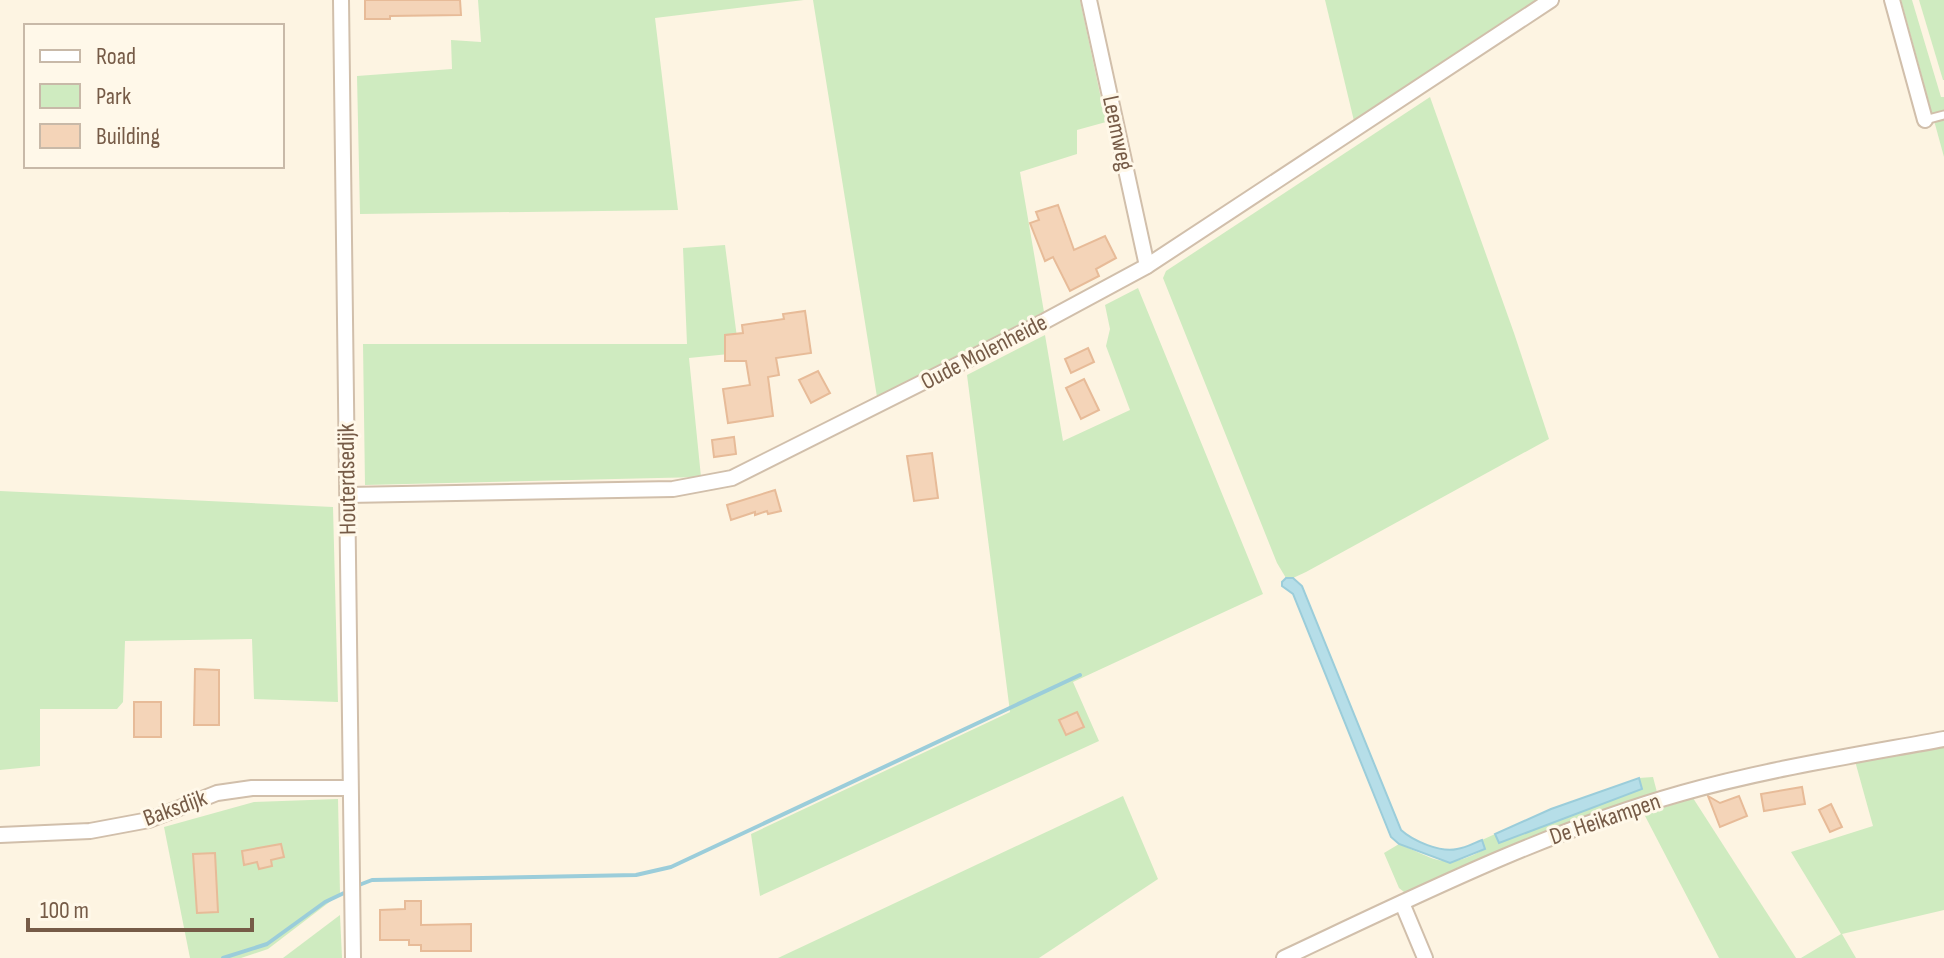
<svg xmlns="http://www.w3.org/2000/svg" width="1944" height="958" font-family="'Sofia Sans Condensed',sans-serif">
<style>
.green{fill:#cfebc0}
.water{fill:#b6dee8;stroke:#9bcdda;stroke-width:2}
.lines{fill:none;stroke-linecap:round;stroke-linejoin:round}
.stream{stroke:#9bcdda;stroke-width:4}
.building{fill:#f4d4b8;stroke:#e7bb98;stroke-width:2}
.lane-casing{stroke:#d1bfab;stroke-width:11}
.street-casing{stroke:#d1bfab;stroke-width:18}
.lane{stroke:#fff;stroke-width:7}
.street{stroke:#fff;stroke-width:14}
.labels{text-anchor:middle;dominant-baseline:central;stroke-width:6;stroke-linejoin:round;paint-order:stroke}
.street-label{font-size:24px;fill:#765b47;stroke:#fff8e9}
</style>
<rect width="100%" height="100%" fill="#fdf4e2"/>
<g class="green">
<polygon points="478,0 804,0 655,18 678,210 360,214 357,76 452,69 451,40 481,42"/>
<polygon points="813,0 1080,0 1106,122 1077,130 1077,154 1020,172 1044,312 877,397"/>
<polygon points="1325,0 1536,0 1354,121"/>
<polygon points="1901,0 1912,0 1941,97 1944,97 1944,157"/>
<polygon points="1919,0 1944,0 1944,80 1943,80"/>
<polygon points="1430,97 1514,333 1549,439 1306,572 1293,578 1286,578 1277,563 1163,278 1166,271"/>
<polygon points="725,245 739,353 689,358 701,477 365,485 363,344 687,344 683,248"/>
<polygon points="1138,288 1263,594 1073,682 1099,741 760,896 751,834 1010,712 967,375 1045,335 1063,441 1130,410 1106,346 1110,329 1105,305"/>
<polygon points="0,491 333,507 338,702 254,699 252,639 125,641 123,702 117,709 40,709 40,766 0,770"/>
<polygon points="1944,743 1944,910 1842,934 1856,958 1801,958 1841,934 1791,852 1873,826 1855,761"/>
<path d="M1653,777l5,19 -249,100 -10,-8 -15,-35 15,-9c39,16 46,27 86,5l-3,-9 13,-6 4,9 143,-54 -3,-11z"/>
<polygon points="1123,796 1158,879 1039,958 778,958"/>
<polygon points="1693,798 1796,958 1719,958 1644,814"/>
<polygon points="338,799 340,894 268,949 241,958 190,958 164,827 254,802"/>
<polygon points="340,915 342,958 283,958"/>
</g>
<g class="water">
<path d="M1286,578h7l9,8 99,244c12,11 40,23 56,19 9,-1 17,-6 25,-9l3,9 -35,14 -51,-19 -8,-7 -98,-243 -11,-8v-4z"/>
<polygon points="1639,778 1642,789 1499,843 1495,834 1551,809"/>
</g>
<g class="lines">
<g class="stream">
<polyline points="359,885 372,880 636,875 671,867 1080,675"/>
<polyline points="223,958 267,944 325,902 344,893"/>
</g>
</g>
<g class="building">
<polygon points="365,0 460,0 461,15 390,16 390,19 365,19"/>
<polygon points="1058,205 1074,250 1105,236 1116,258 1096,269 1099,276 1070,291 1053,257 1045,261 1030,223 1039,220 1036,212"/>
<polygon points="805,311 811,353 776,358 779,375 768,377 773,416 728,423 723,389 750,385 746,361 725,361 725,335 743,333 742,325 784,319 783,314"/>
<polygon points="1088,348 1094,362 1071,373 1065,359"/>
<polygon points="818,371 830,393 811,403 799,380"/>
<polygon points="1084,379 1099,410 1081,419 1066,388"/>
<polygon points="734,437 736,454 714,457 712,440"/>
<polygon points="932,453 938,498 914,501 907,456"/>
<polygon points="775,490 781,511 768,514 767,511 755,515 755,512 731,520 727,505"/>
<polygon points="195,669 219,670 219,725 194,725"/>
<rect x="134" y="702" width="27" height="35"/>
<polygon points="1077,712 1084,727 1066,735 1059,720"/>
<polygon points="1802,787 1805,804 1764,811 1761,794"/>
<polygon points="1708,796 1720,803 1739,796 1747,816 1720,827"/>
<polygon points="1831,804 1842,827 1830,832 1819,810"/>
<polygon points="281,844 284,857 271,860 272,866 259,869 257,862 244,865 242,851"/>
<polygon points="215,853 218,912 197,913 193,854"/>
<polygon points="405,901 421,901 421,925 471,924 471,951 421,951 421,945 409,945 409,940 380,940 380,910 405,909"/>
</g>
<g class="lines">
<defs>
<polyline id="lane" points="1925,120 1944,115"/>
<g id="street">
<polyline points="341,0 353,958"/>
<polyline points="1089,0 1147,266"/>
<polyline points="1892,0 1925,120"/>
<polyline points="348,495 673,489 732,478 1045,321 1147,266 1551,0"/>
<polyline points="0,835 90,831 149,820 217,793 252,788 350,788"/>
<polyline points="1402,903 1425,958"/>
<path d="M1284,958c130,-61 260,-126 398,-165 85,-24 175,-38 262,-54"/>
</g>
</defs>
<use href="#lane" class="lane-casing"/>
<use href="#street" class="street-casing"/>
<use href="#lane" class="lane"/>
<use href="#street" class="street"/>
</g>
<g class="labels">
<g class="street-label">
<text transform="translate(1118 133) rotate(78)">Leemweg</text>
<text transform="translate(984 352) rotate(-27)">Oude Molenheide</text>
<text transform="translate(347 479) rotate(-91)">Houterdsedijk</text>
<text transform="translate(175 808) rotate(-20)">Baksdijk</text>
<text transform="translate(1605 819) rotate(-19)">De Heikampen</text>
</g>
</g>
<rect x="24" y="24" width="260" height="144" fill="#fff8e9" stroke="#c8b9a8" stroke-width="2"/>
<rect x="40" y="50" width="40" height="12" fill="#ffffff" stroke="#c8b9a8" stroke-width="2"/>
<text x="96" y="64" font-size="24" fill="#765b47">Road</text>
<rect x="40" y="84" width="40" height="24" fill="#cfebc0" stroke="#c8b9a8" stroke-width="2"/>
<text x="96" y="104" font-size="24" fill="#765b47">Park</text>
<rect x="40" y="124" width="40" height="24" fill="#f4d4b8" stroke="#c8b9a8" stroke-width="2"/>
<text x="96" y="144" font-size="24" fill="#765b47">Building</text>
<path d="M28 918v12h224v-12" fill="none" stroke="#765b47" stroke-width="4"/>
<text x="40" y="918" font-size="24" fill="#765b47" stroke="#fff8e9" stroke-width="6" paint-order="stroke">100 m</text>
</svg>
